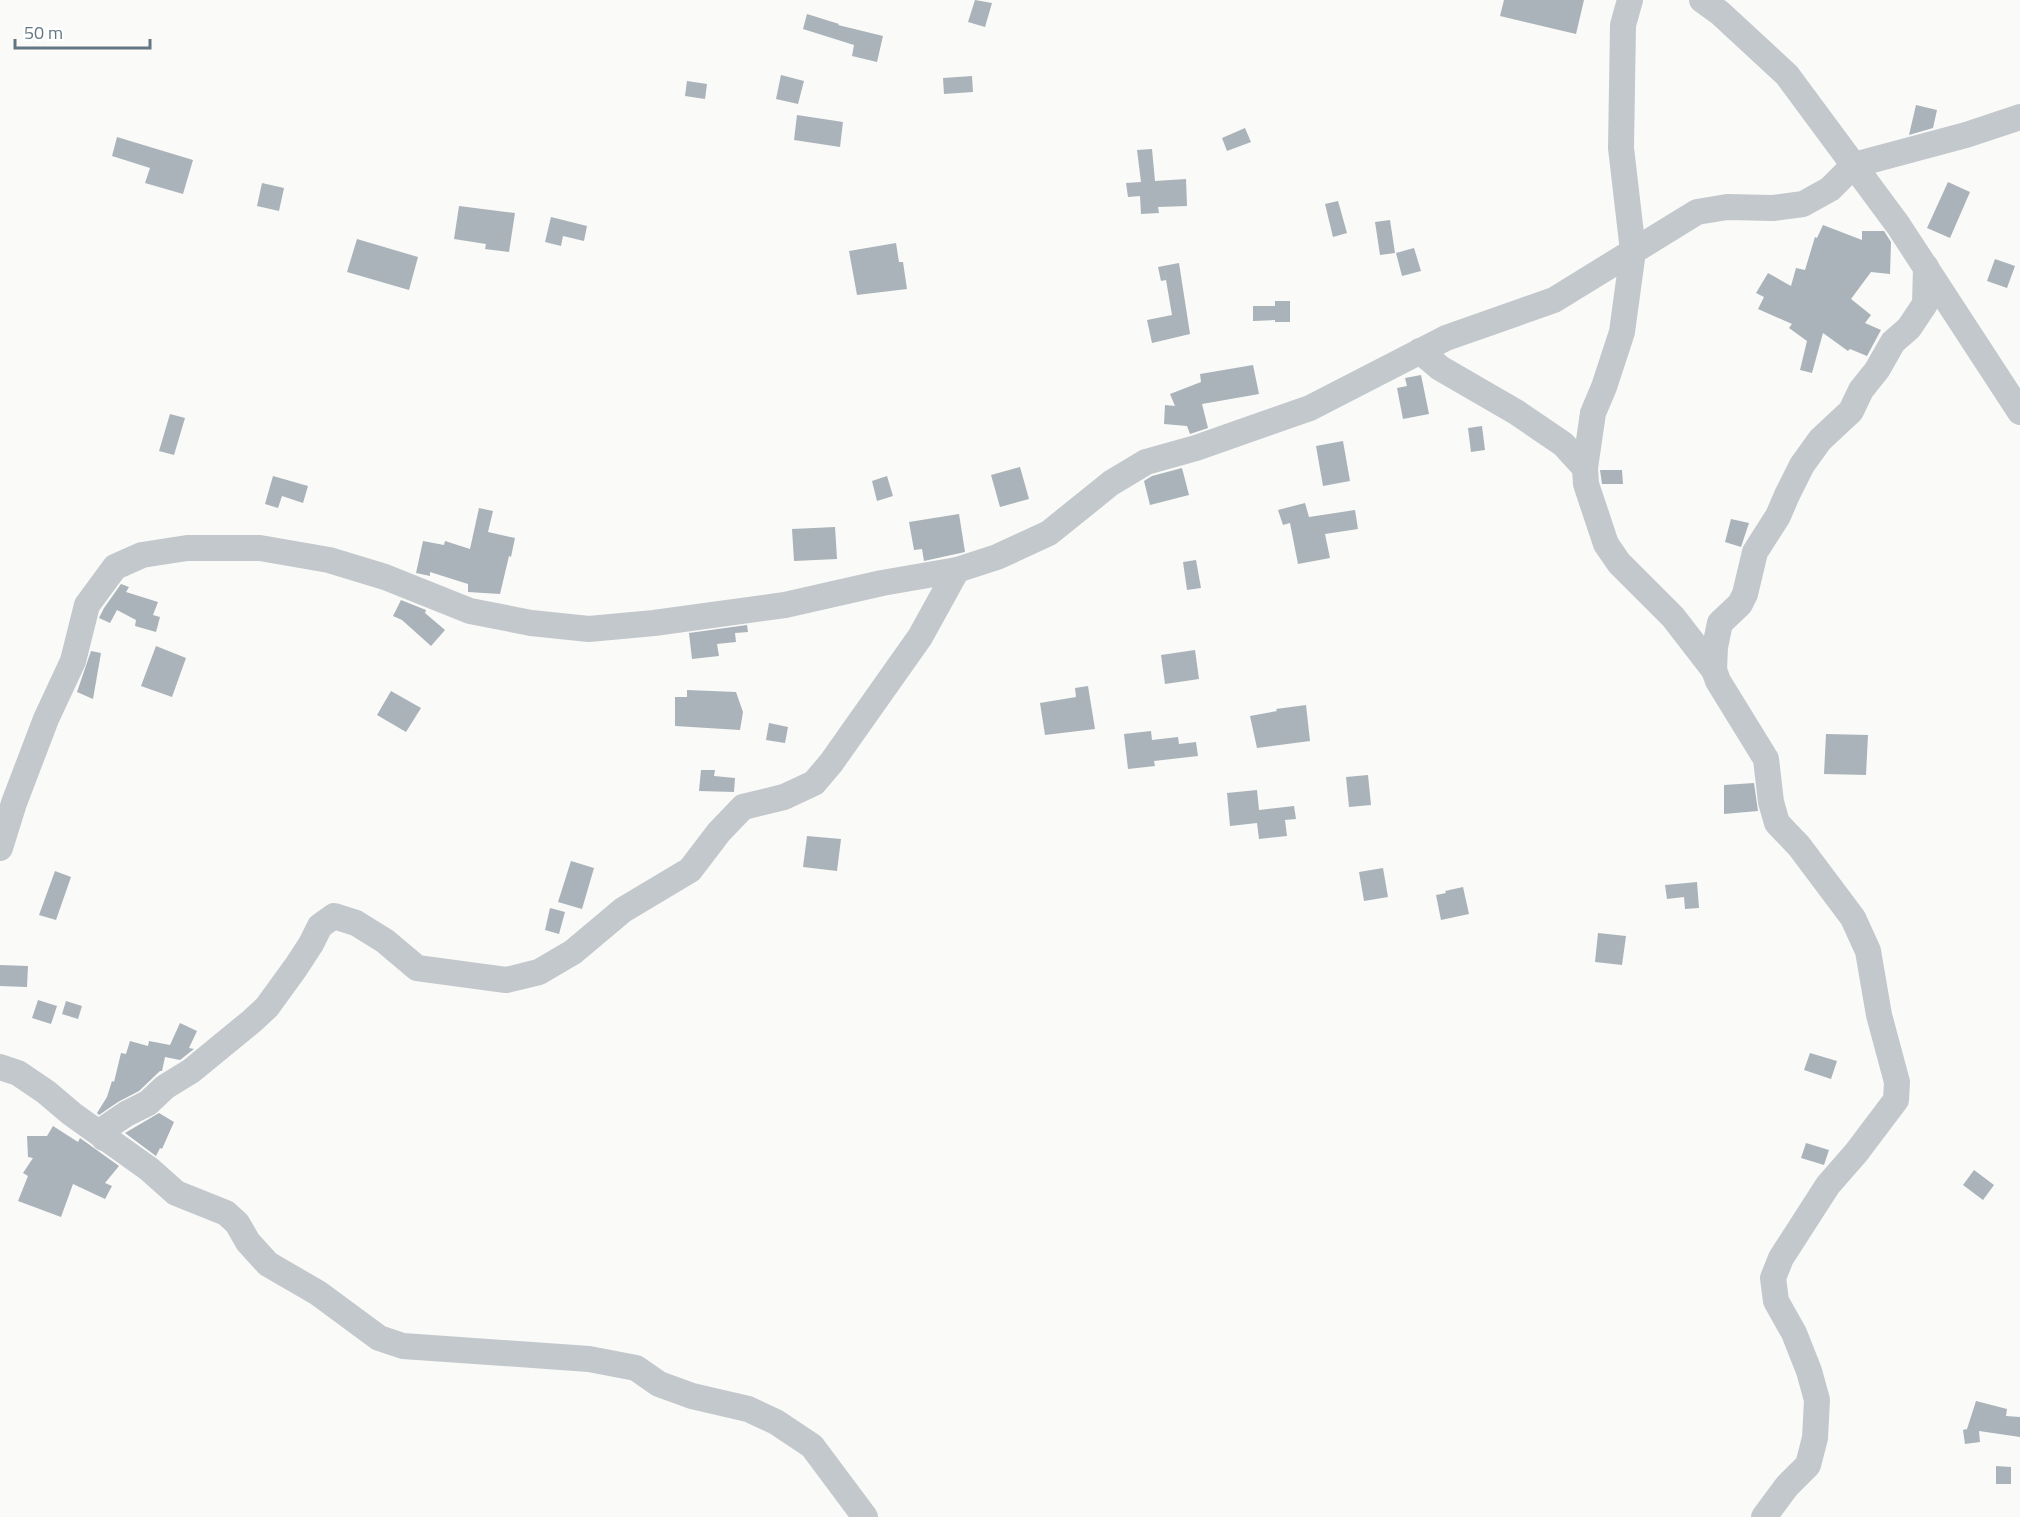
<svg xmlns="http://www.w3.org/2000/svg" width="2020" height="1517" font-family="'Titillium Web',sans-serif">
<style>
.building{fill:#aab3b9}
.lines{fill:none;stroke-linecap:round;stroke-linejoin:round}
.minor{stroke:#c3c8cc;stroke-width:26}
</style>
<rect width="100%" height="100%" fill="#fafaf8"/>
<g class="building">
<polygon points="975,0 992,3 985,27 968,22"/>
<polygon points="1504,0 1584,0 1576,34 1500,16"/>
<polygon points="807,14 839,24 838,25 883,36 877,62 852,56 854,45 803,29"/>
<polygon points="781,75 804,81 798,104 776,99"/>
<polygon points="972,76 973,92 944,94 943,78"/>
<polygon points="687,81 707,84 705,99 685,96"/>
<polygon points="1916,105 1937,110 1933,128 1909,135"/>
<polygon points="797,115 843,122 840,147 794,140"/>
<polygon points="1245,128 1251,142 1227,151 1222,138"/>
<polygon points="117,137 193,160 183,194 145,183 150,168 112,156"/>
<polygon points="1152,149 1155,181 1186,179 1187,206 1158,207 1159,213 1141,214 1140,196 1128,197 1126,183 1141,182 1137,150"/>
<polygon points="1948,182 1970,192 1950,238 1927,228"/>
<polygon points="262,183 284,188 279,211 257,206"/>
<polygon points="1338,201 1347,233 1333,237 1325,204"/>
<polygon points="459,206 515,213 509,252 485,249 486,244 454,239"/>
<polygon points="551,217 587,226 584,241 563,236 561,246 545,242"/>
<polygon points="1390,220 1395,253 1380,255 1375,222"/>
<polygon points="1823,225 1862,240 1862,231 1884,231 1891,242 1890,274 1871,272 1851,299 1871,315 1865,323 1881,330 1867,356 1850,349 1848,351 1823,333 1812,373 1800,370 1807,341 1789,328 1792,324 1758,309 1764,297 1756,293 1768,273 1791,286 1796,268 1805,270 1815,237 1817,238"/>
<polygon points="357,239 418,257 409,290 347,272"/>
<polygon points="896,243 899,262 903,262 907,289 857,295 849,251"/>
<polygon points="1414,248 1421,271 1402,276 1396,253"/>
<polygon points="1995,259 2015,266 2007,288 1987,281"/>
<polygon points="1179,263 1190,334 1152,343 1147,320 1172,315 1166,280 1161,281 1158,267"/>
<polygon points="1275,301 1290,301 1290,322 1275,322 1275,320 1253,321 1253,306 1275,306"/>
<polygon points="1253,365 1259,394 1202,404 1208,428 1190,434 1187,426 1164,424 1165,405 1175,406 1170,394 1201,382 1200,374"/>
<polygon points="1421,375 1429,414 1403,419 1397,388 1407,386 1405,378"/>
<polygon points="170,414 185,418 174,455 159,451"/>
<polygon points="1482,426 1485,450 1471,452 1468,428"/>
<polygon points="1343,441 1350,481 1323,486 1316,446"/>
<polygon points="1020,467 1029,499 1000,507 991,475"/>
<polygon points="1182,468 1189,495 1150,505 1144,481 1152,476"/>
<polygon points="1600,470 1622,470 1623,484 1602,484"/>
<polygon points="273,476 308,486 303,503 282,496 278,508 265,504"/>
<polygon points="887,476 893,496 877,501 872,481"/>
<polygon points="1305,503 1309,517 1355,510 1358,529 1325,534 1330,558 1298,564 1290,523 1283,525 1278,510"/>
<polygon points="479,508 493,511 488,532 515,538 511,557 509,556 500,594 468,592 468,584 430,572 430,576 416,573 423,541 444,545 445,541 470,549"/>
<polygon points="959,514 965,552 924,561 922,549 914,550 909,522"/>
<polygon points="1731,519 1749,523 1741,547 1725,542"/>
<polygon points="835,527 837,559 794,561 792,529"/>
<polygon points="1196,560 1201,588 1187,590 1183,562"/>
<polygon points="121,584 129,587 126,592 158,602 153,615 160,617 156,632 135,626 136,620 117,610 110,623 99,618 104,608"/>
<polygon points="401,600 426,610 425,613 445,630 431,646 402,620 393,616"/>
<polygon points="747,625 748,632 735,633 736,642 717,644 719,656 692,659 689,633"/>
<polygon points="156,646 186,658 172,697 141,686"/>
<polygon points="1195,650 1199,679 1165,684 1161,655"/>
<polygon points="91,651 101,653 93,699 77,692"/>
<polygon points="1088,686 1095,729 1045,735 1040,703 1076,697 1075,688"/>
<polygon points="687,690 736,692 743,712 740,730 675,726 675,697 687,697"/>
<polygon points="391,691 421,708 406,732 377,715"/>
<polygon points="1306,705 1310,741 1257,748 1250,716 1277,711 1276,709"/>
<polygon points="769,723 788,727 785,743 766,740"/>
<polygon points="1151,731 1152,740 1178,737 1179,744 1196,742 1198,756 1154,761 1155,766 1128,769 1124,734"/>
<polygon points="1826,734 1868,735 1866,775 1824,774"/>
<polygon points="701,770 715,770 714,776 735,778 734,792 699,791"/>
<polygon points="1368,775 1371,805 1349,807 1346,777"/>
<polygon points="1754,783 1758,811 1724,814 1724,785"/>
<polygon points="1257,790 1259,810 1294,806 1296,819 1285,820 1287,836 1259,839 1257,823 1230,826 1227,793"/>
<polygon points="807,836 841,839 837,871 803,867"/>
<polygon points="571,861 594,868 582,909 558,902"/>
<polygon points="1383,868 1388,897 1364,901 1359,872"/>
<polygon points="55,871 71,877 56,920 39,915"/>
<polygon points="1697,882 1699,908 1685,909 1684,897 1667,899 1665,885"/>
<polygon points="1463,887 1469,914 1441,920 1436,895 1446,893 1445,891"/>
<polygon points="550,908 565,912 559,934 545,930"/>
<polygon points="1598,933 1626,936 1622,965 1595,962"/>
<polygon points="0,965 28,966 27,987 0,986"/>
<polygon points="38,1000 57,1006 51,1024 32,1018"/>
<polygon points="66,1001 82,1006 78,1019 62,1014"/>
<polygon points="180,1023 197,1031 189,1048 194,1049 180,1060 165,1057 162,1071 160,1071 139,1091 118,1102 99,1115 97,1113 107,1097 112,1081 114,1082 121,1053 126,1054 130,1041 148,1046 149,1041 170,1045"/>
<polygon points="1810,1053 1837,1061 1831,1079 1804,1070"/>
<polygon points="159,1113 174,1122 162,1149 160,1148 156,1156 125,1133"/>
<polygon points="53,1126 78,1142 80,1138 119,1166 105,1183 112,1186 105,1199 73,1184 61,1217 18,1201 28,1176 23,1173 33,1158 28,1157 27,1136 47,1136"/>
<polygon points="1806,1143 1829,1150 1824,1165 1801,1158"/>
<polygon points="1974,1170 1994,1185 1983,1200 1963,1185"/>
<polygon points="1976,1401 2007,1409 2006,1416 2020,1417 2020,1437 1979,1431 1980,1442 1965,1444 1963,1430 1967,1429"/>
<polygon points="1996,1466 2011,1467 2011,1484 1996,1484"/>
</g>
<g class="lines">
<g class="minor">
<polyline points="1630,0 1623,25 1621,148 1633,251 1622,332 1604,387 1593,413 1585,468 1586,484 1606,544 1619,563 1673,617 1714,670 1718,681 1766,759 1771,802 1777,823 1799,846 1853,918 1868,951 1879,1015 1897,1082 1896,1100 1856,1153 1828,1185 1781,1258 1773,1278 1776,1301 1794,1333 1809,1371 1817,1400 1815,1438 1808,1465 1787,1486 1764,1517"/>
<polyline points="1702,0 1720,13 1787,75 1898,225 2020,412"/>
<polyline points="1420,351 1440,368 1516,412 1563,444 1585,468"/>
<polyline points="1714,670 1715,647 1720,623 1740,604 1745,594 1755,552 1778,516 1787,495 1802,465 1820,440 1851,411 1861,390 1877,370 1893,342 1909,328 1925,304 1926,267"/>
<polyline points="0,848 14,803 46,719 73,661 87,605 115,567 142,555 187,548 260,548 329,560 385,577 470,611 531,623 589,629 654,623 785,605 882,583 957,570 997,557 1049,533 1111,483 1146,462 1196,448 1310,408 1446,338 1554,300 1697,212 1727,207 1773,208 1803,204 1830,189 1854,165 1966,135 2020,117"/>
<polyline points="0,1067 18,1073 46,1092 72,1114 149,1169 176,1193 226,1213 237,1223 248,1242 268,1264 318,1293 379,1338 403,1346 589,1359 636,1368 659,1384 692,1396 748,1409 776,1422 812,1446 865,1517"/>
<polyline points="104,1138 104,1129 126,1114 148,1103 165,1087 191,1071 252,1021 267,1007 296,967 311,944 320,926 334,916 356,923 385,941 417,968 506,980 539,972 573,952 623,910 690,870 719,832 743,807 784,797 814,783 831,763 920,637 957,570"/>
</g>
</g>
<path d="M15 39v9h135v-9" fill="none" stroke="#657683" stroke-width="3"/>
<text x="24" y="39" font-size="18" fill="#657683" stroke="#ffffff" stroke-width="4.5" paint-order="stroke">50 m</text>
</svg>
